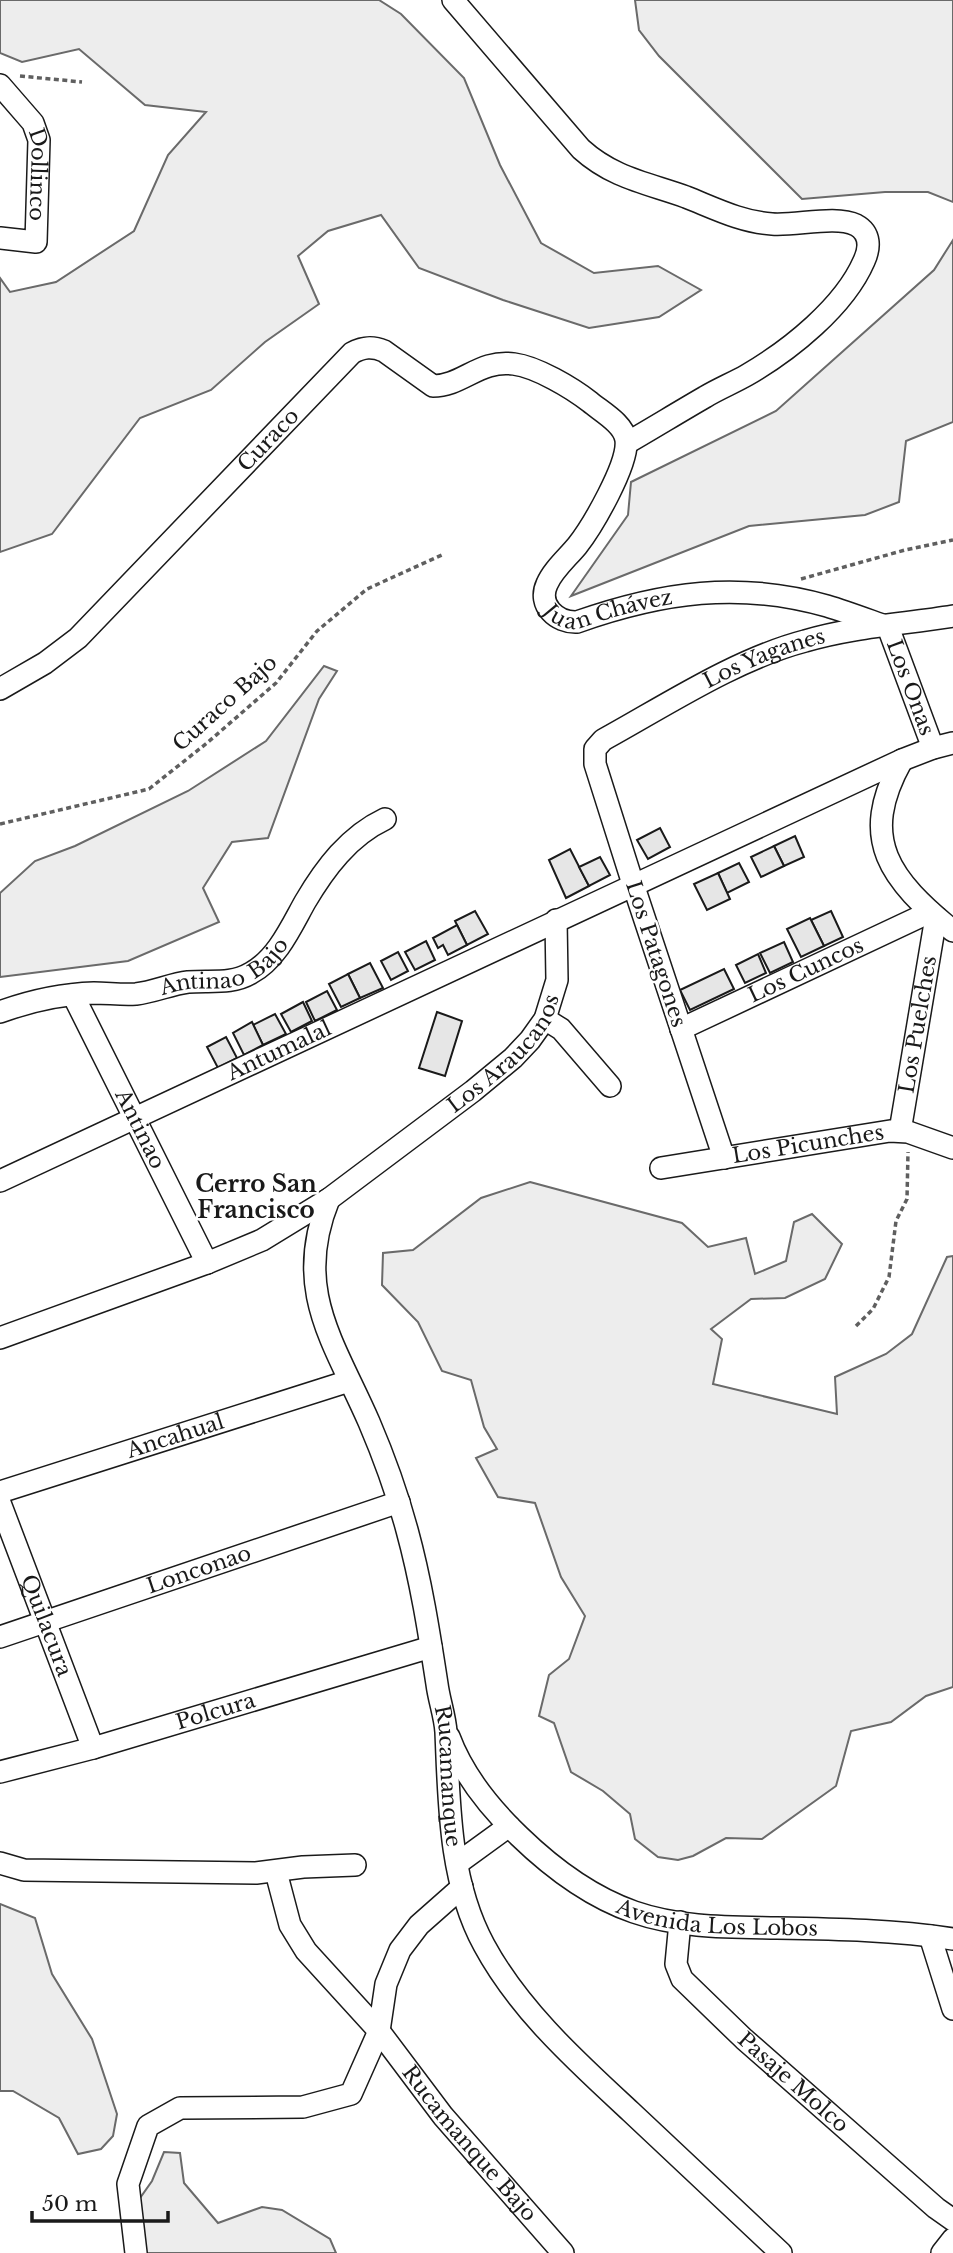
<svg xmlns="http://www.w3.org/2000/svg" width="953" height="2253" font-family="'Libre Baskerville',serif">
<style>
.built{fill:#ededed;stroke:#6a6a6a;stroke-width:2}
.building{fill:#e6e6e6;stroke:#1a1a1a;stroke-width:2}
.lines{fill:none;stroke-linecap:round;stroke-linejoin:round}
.minor-casing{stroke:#1a1a1a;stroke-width:24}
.path{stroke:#5f5f5f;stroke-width:3.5;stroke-dasharray:5 3.5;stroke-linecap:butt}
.minor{stroke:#fff;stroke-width:21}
.labels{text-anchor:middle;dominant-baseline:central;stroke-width:5;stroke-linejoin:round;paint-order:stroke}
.street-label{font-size:21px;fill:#1a1a1a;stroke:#fff}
.neighbourhood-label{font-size:23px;font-weight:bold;fill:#1a1a1a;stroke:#fff}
</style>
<rect width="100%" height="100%" fill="#fff"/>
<g class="built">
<polygon points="0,0 379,0 401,14 464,78 500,165 541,243 594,273 658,266 701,290 659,317 589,328 503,300 419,268 381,215 328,231 298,256 319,304 265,342 211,390 140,418 52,534 0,552 0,278 10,292 56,282 134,231 168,155 206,112 145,105 79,49 22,62 0,53"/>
<polygon points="635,0 953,0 953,202 928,192 885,192 802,199 659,56 639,30"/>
<polygon points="953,240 953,422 906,441 899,502 865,515 749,526 571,596 628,515 631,482 776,411 934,270"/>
<polygon points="324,666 337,671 319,699 268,838 232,842 203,888 219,922 128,961 0,977 0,893 35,861 75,846 188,791 266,741"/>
<polygon points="530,1182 682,1223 708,1247 746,1238 755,1274 786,1261 794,1222 812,1214 842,1244 825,1279 785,1298 751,1299 711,1329 722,1339 713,1384 837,1414 835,1377 886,1354 912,1334 947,1257 953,1256 953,1687 926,1696 891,1722 851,1731 836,1786 762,1839 726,1838 693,1856 678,1860 658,1857 635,1839 630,1814 603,1791 571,1772 554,1723 539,1716 549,1675 569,1659 585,1616 561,1577 535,1503 498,1497 476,1458 497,1449 484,1427 471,1380 442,1371 418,1322 382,1285 383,1253 413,1250 481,1198"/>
<polygon points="0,1904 35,1918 52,1974 92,2039 117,2114 113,2136 101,2149 78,2154 59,2118 13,2091 0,2091"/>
<polygon points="164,2152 180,2153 184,2183 218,2223 262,2207 282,2210 330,2239 336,2253 130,2253 138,2201 152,2181"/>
</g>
<g class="building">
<polygon points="660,828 670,847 648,859 637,840"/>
<polygon points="795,836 804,857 784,866 774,846"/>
<polygon points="774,846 784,866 761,877 751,857"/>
<polygon points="570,849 589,886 566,898 549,860"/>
<polygon points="600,857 610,875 589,886 579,867"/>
<polygon points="739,863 749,882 727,893 718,873"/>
<polygon points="718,873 730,899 707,910 694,884"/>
<polygon points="475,911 488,934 467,945 455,921"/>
<polygon points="831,911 843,937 824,946 811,920"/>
<polygon points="810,918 824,946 801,957 787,929"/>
<polygon points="457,925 467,945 448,955 443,945 438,948 433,938"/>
<polygon points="426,941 435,960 415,970 405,952"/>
<polygon points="784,942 793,962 770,973 760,953"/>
<polygon points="398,952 408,971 391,980 381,961"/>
<polygon points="758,954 766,973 745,983 736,965"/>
<polygon points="370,963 383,988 360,998 348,974"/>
<polygon points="724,969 734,989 690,1010 680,990"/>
<polygon points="348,974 360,998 341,1007 329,984"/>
<polygon points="327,991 337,1010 315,1021 306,1002"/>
<polygon points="303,1002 312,1021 291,1032 281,1014"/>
<polygon points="437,1012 462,1021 445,1076 419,1068"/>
<polygon points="275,1014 286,1034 263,1045 253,1025"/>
<polygon points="252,1022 263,1045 244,1055 233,1033"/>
<polygon points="226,1037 237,1058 218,1068 207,1047"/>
</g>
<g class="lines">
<defs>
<g id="minor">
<path d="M453,0l128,149c32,29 66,34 105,48 28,11 55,25 86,27 24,2 64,-9 84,1 15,8 14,23 8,36 -20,46 -74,89 -117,114 -14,8 -29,14 -42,22 -26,15 -52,31 -78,46"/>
<path id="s1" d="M0,85l33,38 6,17 -3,102 -36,-4"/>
<path id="s2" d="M0,689l45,-26 33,-25 274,-285c11,-6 20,-7 32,-2l49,35c29,0 47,-27 81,-22 23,3 58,24 76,38 12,10 34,22 36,38 3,24 -34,87 -49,106 -10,12 -24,24 -30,38 -10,21 10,39 30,38 85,-30 162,-41 250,-16 20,6 41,14 61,21l45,121"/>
<path d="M902,760c-45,80 -11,120 51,171"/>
<path id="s3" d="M73,995l134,268"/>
<path id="s4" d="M0,1012c30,-11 62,-18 94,-19 14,0 28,2 42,1 18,-2 35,-10 52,-12 22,-2 43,3 63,-9 26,-14 40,-46 54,-71 20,-34 44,-66 80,-83"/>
<polyline points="545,1019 561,1029 610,1086"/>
<path id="s5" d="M681,1029l249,-117"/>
<path id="s6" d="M900,1131l36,-214"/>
<path id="s7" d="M724,1158l-91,-274 -38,-120v-15l8,-9c62,-34 133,-81 202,-99 47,-14 99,-17 148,-25"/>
<path id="s8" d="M661,1168l229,-37 18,1 45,16"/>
<path id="s9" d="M0,1181l902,-421 31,-12 20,-5"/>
<path id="s10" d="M329,1199c-37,90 5,143 40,223 15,35 28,71 38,108 14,51 22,102 30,154 2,16 8,32 9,48 3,70 3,149 38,213 35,65 93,117 147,167 50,47 100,94 150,141"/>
<path id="s11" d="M0,1338l207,-75 55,-23 67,-41 144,-108 40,-33 17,-18 15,-21 12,-39 -1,-60"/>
<path id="s12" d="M0,1492l349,-111"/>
<path id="s13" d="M0,1503l93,245"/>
<path id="s14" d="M0,1637l399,-135"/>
<path id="s15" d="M449,1737c14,38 41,71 70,99 33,32 72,61 115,76 46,16 96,15 143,16 59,1 118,2 176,11"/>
<path id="s16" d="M0,1772l93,-24 338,-101"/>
<polyline points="0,1863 24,1870 256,1873 303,1867 355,1865"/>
<polyline points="458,1863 509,1826"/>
<path id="s17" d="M276,1872l14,53 16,26 73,80 64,85 120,137"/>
<path id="s18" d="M680,1922l-4,42 6,15 62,60 192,169 17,12"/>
<polyline points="930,1936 953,2009"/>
<polyline points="136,2253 128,2184 148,2126 180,2108 303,2107 351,2094 379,2031 386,1984 400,1950 419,1925 462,1887"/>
<polyline points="942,2253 953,2239"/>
</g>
</defs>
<use href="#minor" class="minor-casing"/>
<g class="path">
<polyline points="20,76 82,82"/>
<polyline points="801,579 905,550 953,540"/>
<polyline points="0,824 149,789 207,743 276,683 317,631 367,589 444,554"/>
<polyline points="856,1326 873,1309 889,1277 896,1221 907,1199 908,1152"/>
</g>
<use href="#minor" class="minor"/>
</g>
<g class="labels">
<g class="street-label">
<text stroke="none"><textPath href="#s1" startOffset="103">Dollinco</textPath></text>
<text stroke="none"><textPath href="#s2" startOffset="368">Curaco</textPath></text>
<text stroke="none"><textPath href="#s2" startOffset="1064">Juan Chávez</textPath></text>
<text stroke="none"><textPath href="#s7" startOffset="623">Los Yaganes</textPath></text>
<text stroke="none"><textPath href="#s2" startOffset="1416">Los Onas</textPath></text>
<text transform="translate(225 703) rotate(-42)">Curaco Bajo</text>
<text transform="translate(656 954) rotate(72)">Los Patagones</text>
<text stroke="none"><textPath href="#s4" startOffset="233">Antinao Bajo</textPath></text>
<text stroke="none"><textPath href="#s5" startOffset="138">Los Cuncos</textPath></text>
<text stroke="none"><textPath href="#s6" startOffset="108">Los Puelches</textPath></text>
<text stroke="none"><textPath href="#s11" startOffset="588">Los Araucanos</textPath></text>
<text stroke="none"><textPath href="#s9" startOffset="308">Antumalal</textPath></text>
<text stroke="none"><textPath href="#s3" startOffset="150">Antinao</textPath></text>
<text stroke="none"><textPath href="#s8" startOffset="149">Los Picunches</textPath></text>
<text stroke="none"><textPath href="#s12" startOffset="184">Ancahual</textPath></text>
<text stroke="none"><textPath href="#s14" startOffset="210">Lonconao</textPath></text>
<text stroke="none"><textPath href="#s13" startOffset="131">Quilacura</textPath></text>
<text stroke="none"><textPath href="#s16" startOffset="224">Polcura</textPath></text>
<text stroke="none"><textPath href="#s10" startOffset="600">Rucamanque</textPath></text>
<text stroke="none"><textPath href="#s15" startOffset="345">Avenida Los Lobos</textPath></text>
<text stroke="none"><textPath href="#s18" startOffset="210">Pasaje Molco</textPath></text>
<text stroke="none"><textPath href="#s17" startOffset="338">Rucamanque Bajo</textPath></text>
</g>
<g class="neighbourhood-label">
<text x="256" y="1184">Cerro San<tspan x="256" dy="26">Francisco</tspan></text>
</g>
</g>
<path d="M32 2211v10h136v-10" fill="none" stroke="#1a1a1a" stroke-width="3.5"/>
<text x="42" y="2211" font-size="21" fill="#1a1a1a" stroke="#ffffff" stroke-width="5" paint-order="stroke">50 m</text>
</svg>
